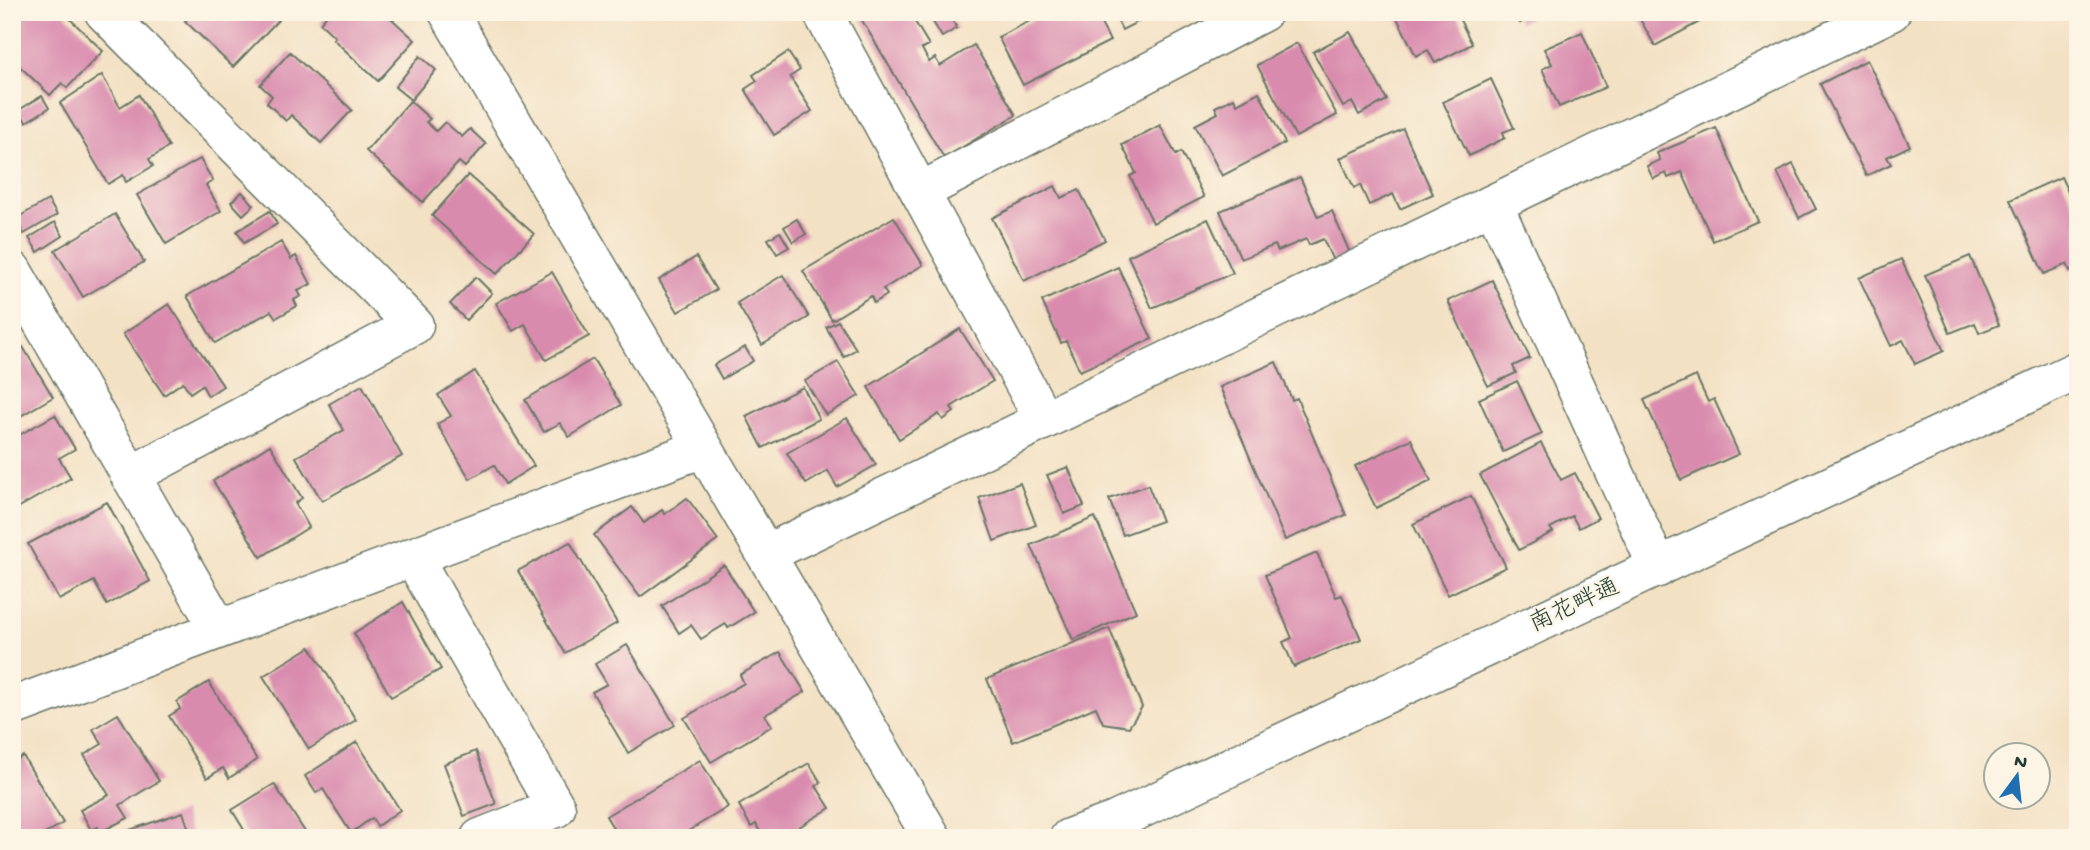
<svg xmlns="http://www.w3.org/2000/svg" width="2090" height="850" font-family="'Gochi Hand','Klee One',sans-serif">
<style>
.building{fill:#d98bad}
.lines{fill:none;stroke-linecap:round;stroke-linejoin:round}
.street-casing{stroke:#697666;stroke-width:41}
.secondary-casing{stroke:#697666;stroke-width:41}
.street{stroke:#fff;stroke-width:38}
.secondary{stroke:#fff;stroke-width:38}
.labels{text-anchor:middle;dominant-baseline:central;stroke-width:5;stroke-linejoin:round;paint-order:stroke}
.street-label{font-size:24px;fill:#1f3d34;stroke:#fcf5e5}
</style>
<rect width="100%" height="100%" fill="#fcf5e5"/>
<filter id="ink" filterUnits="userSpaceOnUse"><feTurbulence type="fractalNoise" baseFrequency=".0143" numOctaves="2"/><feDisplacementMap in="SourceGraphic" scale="14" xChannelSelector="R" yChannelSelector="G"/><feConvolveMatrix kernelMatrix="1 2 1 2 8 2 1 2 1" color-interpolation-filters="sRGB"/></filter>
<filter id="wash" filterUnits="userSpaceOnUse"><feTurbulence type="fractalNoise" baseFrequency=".00686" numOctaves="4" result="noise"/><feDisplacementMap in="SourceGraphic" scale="28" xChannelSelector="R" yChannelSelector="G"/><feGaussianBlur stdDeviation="1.57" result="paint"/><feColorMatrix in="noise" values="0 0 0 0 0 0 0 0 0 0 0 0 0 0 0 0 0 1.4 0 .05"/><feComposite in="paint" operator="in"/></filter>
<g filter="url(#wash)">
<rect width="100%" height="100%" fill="#f3e1c4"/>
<g id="blocks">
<g class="building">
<polygon points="12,12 63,12 103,51 67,88 62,83 50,95 12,59"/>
<polygon points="193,12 286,12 233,67 185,21"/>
<polygon points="329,12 384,12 415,40 378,81 333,39 335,37 320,23"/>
<polygon points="857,12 909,12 929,45 922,49 929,62 935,58 940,66 974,45 1016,115 944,158"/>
<polygon points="927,12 966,12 952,20 957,28 942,37"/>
<polygon points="1041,12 1095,12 1110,41 1023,85 998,37 1042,15"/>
<polygon points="1113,12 1157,12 1122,30"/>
<polygon points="1409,12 1456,12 1472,44 1435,63 1428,50 1416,56 1397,18"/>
<polygon points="1514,12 1539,12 1520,23"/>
<polygon points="1636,12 1718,12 1655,46"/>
<polygon points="1350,32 1387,100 1359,115 1352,102 1343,107 1313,52"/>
<polygon points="1582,32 1606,87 1559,107 1542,69 1552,64 1544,49"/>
<polygon points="1297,43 1337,115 1296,137 1257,65"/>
<polygon points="290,52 352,110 321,143 291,115 286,121 267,103 272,96 260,85"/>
<polygon points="788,52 800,70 790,77 812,111 774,135 745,89 757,81 753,75"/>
<polygon points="420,56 436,70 411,100 395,87"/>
<polygon points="1867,60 1910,146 1887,157 1891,164 1866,176 1820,84"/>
<polygon points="102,75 120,107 139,95 169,147 149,159 153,166 126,182 123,175 108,184 60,103"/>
<polygon points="1491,79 1514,128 1503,132 1505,138 1469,156 1443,102"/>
<polygon points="1259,92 1285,143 1222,176 1195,125 1218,113 1215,107 1234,98 1237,104"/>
<polygon points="42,96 49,108 26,122 19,110"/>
<polygon points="410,101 430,119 426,122 436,131 445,122 462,137 470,129 486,144 465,167 459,162 423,202 366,151"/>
<polygon points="1160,125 1176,155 1181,152 1204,197 1153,223 1130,176 1136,173 1122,145"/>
<polygon points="1716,128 1758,221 1713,241 1682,172 1668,178 1666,173 1653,179 1647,166 1660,160 1657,153"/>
<polygon points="1403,129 1433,194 1400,209 1393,194 1369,205 1360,185 1354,188 1340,158"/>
<polygon points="200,159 213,181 206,185 221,211 166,244 137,195"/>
<polygon points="1793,164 1816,209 1799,218 1777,172"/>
<polygon points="468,175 534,234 497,274 432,216"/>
<polygon points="1300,177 1318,217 1332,211 1352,258 1335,265 1323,239 1309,245 1306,239 1278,251 1275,245 1241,259 1220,211"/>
<polygon points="2061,177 2078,213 2078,267 2070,271 2067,264 2044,274 2010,200"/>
<polygon points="1055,186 1061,198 1079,190 1105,240 1024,281 992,218"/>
<polygon points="242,192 254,205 243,215 231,202"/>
<polygon points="48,200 57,215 24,234 15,219"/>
<polygon points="270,211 277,224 244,243 237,231"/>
<polygon points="115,214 144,262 83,297 55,250"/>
<polygon points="894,217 923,265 883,289 887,295 874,303 871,296 832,320 803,271"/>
<polygon points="797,219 806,234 793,242 784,227"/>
<polygon points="1208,219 1233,273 1152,308 1128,256"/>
<polygon points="55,222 63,236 38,252 29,238"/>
<polygon points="780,232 789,247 777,254 768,239"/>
<polygon points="281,242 291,259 296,256 311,284 298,291 301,296 294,300 297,306 276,318 271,311 215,343 187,296"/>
<polygon points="1970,256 1999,325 1979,333 1975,323 1950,333 1925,275"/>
<polygon points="696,257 716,290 678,312 659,280"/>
<polygon points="1901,259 1944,351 1915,364 1903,340 1891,346 1859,278"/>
<polygon points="1118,267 1152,339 1080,371 1066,341 1061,343 1042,301"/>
<polygon points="552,272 589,336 546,360 525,324 513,331 496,303"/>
<polygon points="783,275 809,317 762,345 737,303"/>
<polygon points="476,277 492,293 466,320 450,304"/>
<polygon points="1492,280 1530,358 1513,366 1516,373 1488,386 1448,301"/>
<polygon points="169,304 223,386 208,396 202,385 190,393 183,382 164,395 123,334"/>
<polygon points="838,321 856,349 844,357 826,327"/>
<polygon points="960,329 993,381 951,407 954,412 943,420 939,414 899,439 868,387"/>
<polygon points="23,347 53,397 12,421 12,348 15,352"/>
<polygon points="745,347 753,361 722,379 714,365"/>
<polygon points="593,359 621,405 569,437 560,423 544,432 525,400"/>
<polygon points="838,362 859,396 826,415 805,381"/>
<polygon points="1276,362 1292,400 1297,398 1346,515 1285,540 1220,387"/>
<polygon points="475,371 534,466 505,484 494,465 470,479 437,424 451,416 438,395"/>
<polygon points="1696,376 1708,402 1714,399 1739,454 1681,480 1644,400"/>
<polygon points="1517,381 1542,434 1503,452 1479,399"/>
<polygon points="362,385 402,456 322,501 296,457 344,430 329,404"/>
<polygon points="803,387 819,419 763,448 746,416"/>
<polygon points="55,415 75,449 59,458 71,478 12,511 12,439"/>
<polygon points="847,418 876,465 837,487 828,471 806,484 787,453"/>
<polygon points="1411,439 1431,481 1376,508 1355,466"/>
<polygon points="1541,443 1561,480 1575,473 1598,518 1579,528 1572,516 1550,528 1553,532 1519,550 1480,475"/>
<polygon points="270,445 302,498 295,503 309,527 261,557 213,481"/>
<polygon points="1068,467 1084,506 1064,514 1047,475"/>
<polygon points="1020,483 1036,525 994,541 979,498"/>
<polygon points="1148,485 1162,521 1123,535 1109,499"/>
<polygon points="1471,496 1506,567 1448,595 1413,524"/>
<polygon points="687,498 718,540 640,597 594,535 632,507 644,523 662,510 665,514"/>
<polygon points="107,502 150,581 107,605 94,581 59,600 28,544"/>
<polygon points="1095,517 1136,612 1073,640 1031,545"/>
<polygon points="570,542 617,623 565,653 518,571"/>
<polygon points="1317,553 1336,597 1342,595 1361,639 1294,667 1283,642 1292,638 1265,575"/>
<polygon points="724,565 754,612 728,628 726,624 701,639 691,625 679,633 662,606"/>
<polygon points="403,602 441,669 391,697 354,633"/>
<polygon points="1109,628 1142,707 1129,727 1103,723 1096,707 1013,742 987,679"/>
<polygon points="627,645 675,725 628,753 592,692 607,684 595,664"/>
<polygon points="310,647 356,720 309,749 263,676"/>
<polygon points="780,652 805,692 765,715 772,726 711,762 684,718 744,683 740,675"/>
<polygon points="209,682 257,760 229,778 223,768 207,778 169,716 180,709 177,702"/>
<polygon points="118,714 159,781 120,805 128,818 100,832 98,827 91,830 80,810 109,795 84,755 102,744 93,729"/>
<polygon points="357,742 400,810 377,826 372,818 351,833 323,789 316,793 305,776"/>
<polygon points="476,751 496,804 464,816 444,764"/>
<polygon points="23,756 63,823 38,838 12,838 12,762"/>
<polygon points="700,760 728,807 685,833 688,838 619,838 606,816"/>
<polygon points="809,763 821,783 816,786 830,808 781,838 763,838 756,824 751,827 739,805"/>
<polygon points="274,784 309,838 249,838 232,810"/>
<polygon points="183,812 192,838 109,838 109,837"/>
</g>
</g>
</g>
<g filter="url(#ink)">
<use href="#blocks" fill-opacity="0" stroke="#697666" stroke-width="2"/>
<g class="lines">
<defs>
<g id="street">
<polyline points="104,12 414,325 130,476"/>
<polyline points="448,12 932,838"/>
<polyline points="822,12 1044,420"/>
<polyline points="920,192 1263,12"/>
<polyline points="1493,204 1658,568"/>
<polyline points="12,270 219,629"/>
<polyline points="766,554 1891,12"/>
<polyline points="413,557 556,808 480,838"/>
<polyline points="12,707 703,448"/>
</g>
<polyline id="secondary" points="1069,838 1115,821 2078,370"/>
</defs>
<use href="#street" class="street-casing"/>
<use href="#secondary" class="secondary-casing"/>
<use href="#street" class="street"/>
<use href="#secondary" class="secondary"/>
</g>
</g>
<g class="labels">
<g class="street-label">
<text transform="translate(1575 607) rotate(-25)">南花畔通</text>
</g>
</g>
<rect width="2090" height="850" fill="none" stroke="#fcf5e5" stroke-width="42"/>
<g transform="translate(2017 776) rotate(15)"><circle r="33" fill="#fcf5e5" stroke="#a4ab9e" stroke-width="2"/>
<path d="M0-5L12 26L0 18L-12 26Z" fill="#1f6fb2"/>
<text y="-10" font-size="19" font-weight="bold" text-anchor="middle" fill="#1f3d34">N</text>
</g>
</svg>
